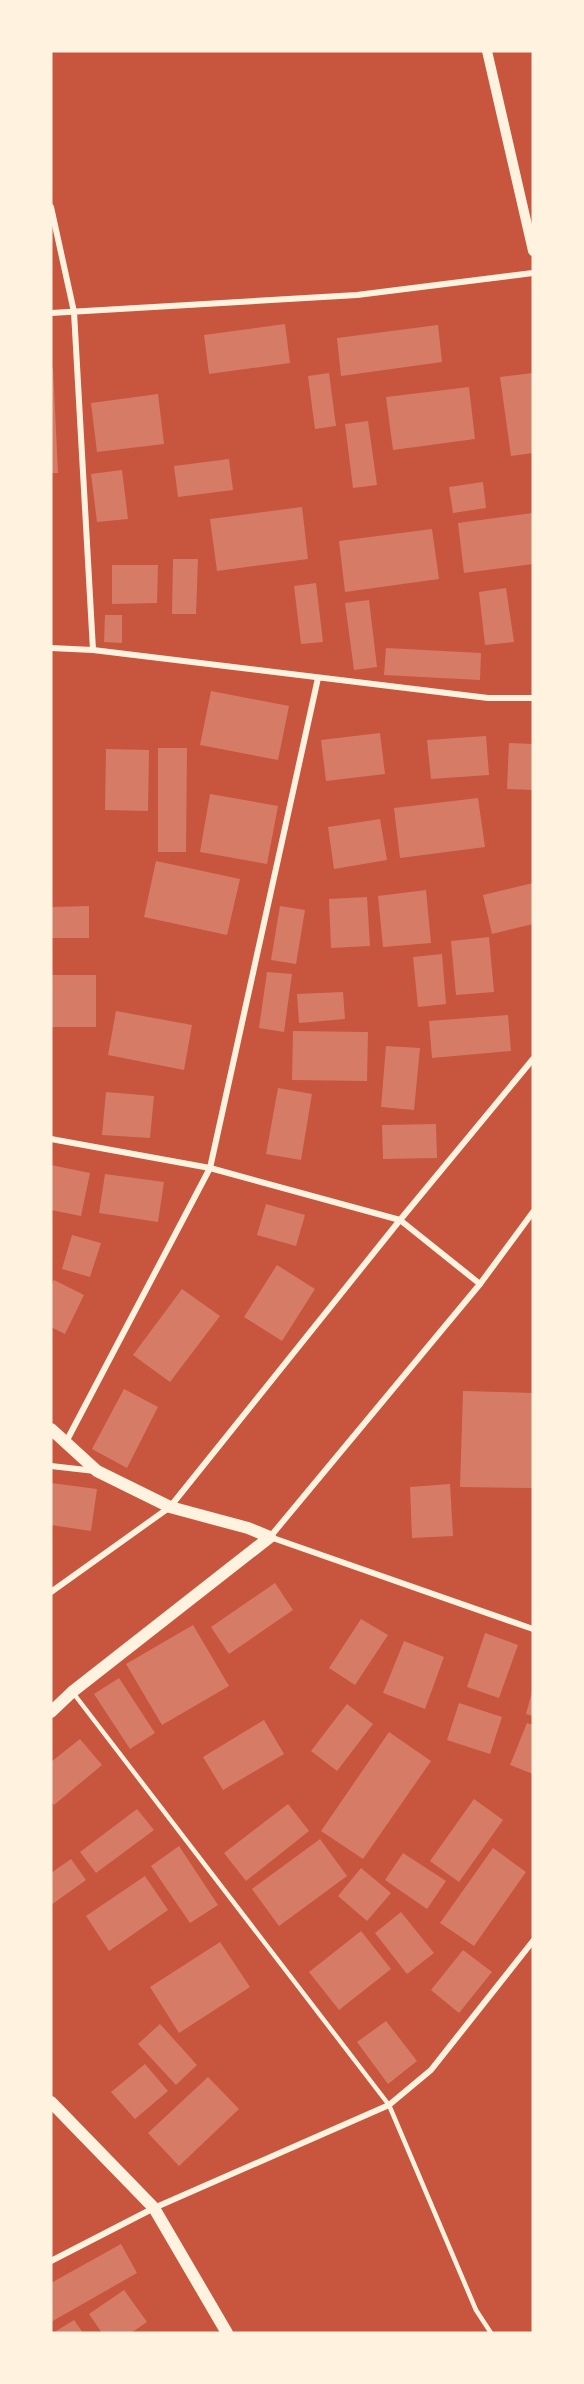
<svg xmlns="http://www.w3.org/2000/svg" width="584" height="2384" font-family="'Times New Roman',serif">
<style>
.building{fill:#d67c66}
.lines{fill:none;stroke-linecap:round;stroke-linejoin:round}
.service{stroke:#fff3e0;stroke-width:4.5}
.minor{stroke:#fff3e0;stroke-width:6}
.tertiary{stroke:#fff3e0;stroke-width:10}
.secondary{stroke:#fff3e0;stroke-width:12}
</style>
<rect width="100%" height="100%" fill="#c8553d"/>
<g class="building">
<polygon points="285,324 290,363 209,374 204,335"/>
<polygon points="438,325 442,362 341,376 337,338"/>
<polygon points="51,368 53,368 58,473 51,473"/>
<polygon points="329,373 336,426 315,429 308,376"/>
<polygon points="533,373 533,453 511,456 500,377"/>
<polygon points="469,387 475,439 393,450 386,397"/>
<polygon points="158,394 164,444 97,452 91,403"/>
<polygon points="368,421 377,485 353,488 345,424"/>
<polygon points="229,459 233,490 178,497 174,466"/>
<polygon points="122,470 128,519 97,522 91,474"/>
<polygon points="483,482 486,508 453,513 449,487"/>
<polygon points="302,507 308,559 217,571 210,519"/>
<polygon points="533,513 533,564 464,573 458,523"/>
<polygon points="432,529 439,579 345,592 339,541"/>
<polygon points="173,559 198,559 196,614 172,614"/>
<polygon points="112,565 158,565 157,603 112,604"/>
<polygon points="316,583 323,642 301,644 294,586"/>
<polygon points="506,588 514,642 485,645 479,592"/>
<polygon points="369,600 377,667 354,670 345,603"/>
<polygon points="105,615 122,615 122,643 104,642"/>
<polygon points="386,648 481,653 480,680 384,675"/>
<polygon points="211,691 289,706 278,760 200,745"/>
<polygon points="380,733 385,774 326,781 321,740"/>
<polygon points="486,736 489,775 431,779 427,740"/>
<polygon points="509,743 533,744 533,790 507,789"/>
<polygon points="158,748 187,748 186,852 158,852"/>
<polygon points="106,749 149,750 148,811 105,810"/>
<polygon points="210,794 278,806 267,864 200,852"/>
<polygon points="478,798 485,847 400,858 394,808"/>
<polygon points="380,819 387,860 334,869 328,827"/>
<polygon points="156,861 240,879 227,935 144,917"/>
<polygon points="533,883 533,924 492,934 483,895"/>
<polygon points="426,890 431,943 383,947 378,896"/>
<polygon points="367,897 370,946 331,948 329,899"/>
<polygon points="89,906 89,938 51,938 51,907"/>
<polygon points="280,906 305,910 296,964 271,960"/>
<polygon points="489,937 494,992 456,995 451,941"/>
<polygon points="442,954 446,1004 418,1007 413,957"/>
<polygon points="267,972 292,974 284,1032 259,1028"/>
<rect x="51" y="975" width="45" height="52"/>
<polygon points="343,992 345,1019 299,1023 297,994"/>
<polygon points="116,1011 192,1025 184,1070 108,1055"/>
<polygon points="508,1015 511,1051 432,1058 429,1021"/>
<polygon points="293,1031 368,1032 367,1081 292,1080"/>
<polygon points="386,1046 420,1048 414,1110 381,1107"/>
<polygon points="278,1088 312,1094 301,1160 266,1154"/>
<polygon points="106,1092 154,1096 150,1138 102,1135"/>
<polygon points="436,1124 437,1158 383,1159 382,1125"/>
<polygon points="51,1165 90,1173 81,1216 51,1210"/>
<polygon points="105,1174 164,1182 158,1222 99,1213"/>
<polygon points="266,1204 305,1215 296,1246 257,1235"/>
<polygon points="72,1235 101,1243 90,1277 62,1269"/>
<polygon points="277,1265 315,1289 282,1341 244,1317"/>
<polygon points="54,1280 84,1295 65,1334 51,1327 51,1285"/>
<polygon points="182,1289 220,1316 170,1382 133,1355"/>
<polygon points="124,1389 158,1407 127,1468 92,1449"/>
<polygon points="463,1391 533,1393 533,1488 460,1487"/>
<polygon points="51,1483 97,1489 91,1531 51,1525"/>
<polygon points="450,1484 453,1536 412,1538 410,1487"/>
<polygon points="275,1583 293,1610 229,1654 211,1627"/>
<polygon points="361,1619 388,1635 355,1685 329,1668"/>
<polygon points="193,1625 229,1686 162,1725 126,1664"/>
<polygon points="485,1633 518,1645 499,1698 467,1687"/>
<polygon points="404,1641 444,1657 425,1709 383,1693"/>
<polygon points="119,1678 155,1733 130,1749 94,1694"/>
<polygon points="532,1692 533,1692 533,1716 526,1714"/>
<polygon points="459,1703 502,1717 490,1754 447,1740"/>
<polygon points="347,1704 373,1724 337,1771 311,1751"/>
<polygon points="264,1720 284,1754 223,1790 203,1757"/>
<polygon points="527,1723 533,1725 533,1774 510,1765"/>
<polygon points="389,1732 431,1761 363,1859 321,1831"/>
<polygon points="80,1739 102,1765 54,1805 51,1801 51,1762"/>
<polygon points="474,1799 503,1820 459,1882 430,1861"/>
<polygon points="288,1804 309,1831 246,1881 224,1853"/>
<polygon points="137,1809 154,1830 96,1873 80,1852"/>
<polygon points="320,1839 347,1876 279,1926 252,1889"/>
<polygon points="179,1846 218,1905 190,1923 151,1866"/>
<polygon points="493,1848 526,1872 474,1946 440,1923"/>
<polygon points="403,1853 446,1881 427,1909 385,1880"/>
<polygon points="71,1859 86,1880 51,1905 51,1873"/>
<polygon points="361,1868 391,1893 367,1921 338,1896"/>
<polygon points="145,1876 168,1910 109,1951 86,1916"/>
<polygon points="401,1912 434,1953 407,1974 375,1933"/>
<polygon points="361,1931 391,1969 339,2010 309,1972"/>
<polygon points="220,1942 250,1987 179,2033 150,1987"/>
<polygon points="463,1950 492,1972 459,2013 431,1990"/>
<polygon points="386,2021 417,2061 388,2084 357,2042"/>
<polygon points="160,2024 197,2065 176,2085 138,2044"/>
<polygon points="145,2064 168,2091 135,2119 111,2092"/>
<polygon points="208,2077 239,2109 179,2166 148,2133"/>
<polygon points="121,2244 137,2273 51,2322 51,2283"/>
<polygon points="124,2290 147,2322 131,2333 102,2333 89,2314"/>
<polygon points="74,2320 83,2333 53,2333"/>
</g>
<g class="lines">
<polyline class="service" points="74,1694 389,2105 476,2310 491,2333"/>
<g class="minor">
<polyline points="51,207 74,312 93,650"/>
<polyline points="51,313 357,295 533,273"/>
<polyline points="51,648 93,650 488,698 533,698"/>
<polyline points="51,1139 210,1168 400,1220 480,1284"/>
<polyline points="533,1212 480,1284 270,1537 533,1629"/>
<polyline points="66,1442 210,1168 318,678"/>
<polyline points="51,1466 95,1471"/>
<polyline points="51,1592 170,1507 400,1220 533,1059"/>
<polyline points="51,2261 154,2208 389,2105 431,2070 533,1941"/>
</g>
<polyline class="tertiary" points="487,51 533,251"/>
<g class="secondary">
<polyline points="51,1429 97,1471 170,1507 248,1528 270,1537 72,1692 51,1712"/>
<polyline points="51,2102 154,2208 227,2333"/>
</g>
</g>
<rect width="584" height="2384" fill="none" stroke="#fff3e0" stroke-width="105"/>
</svg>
